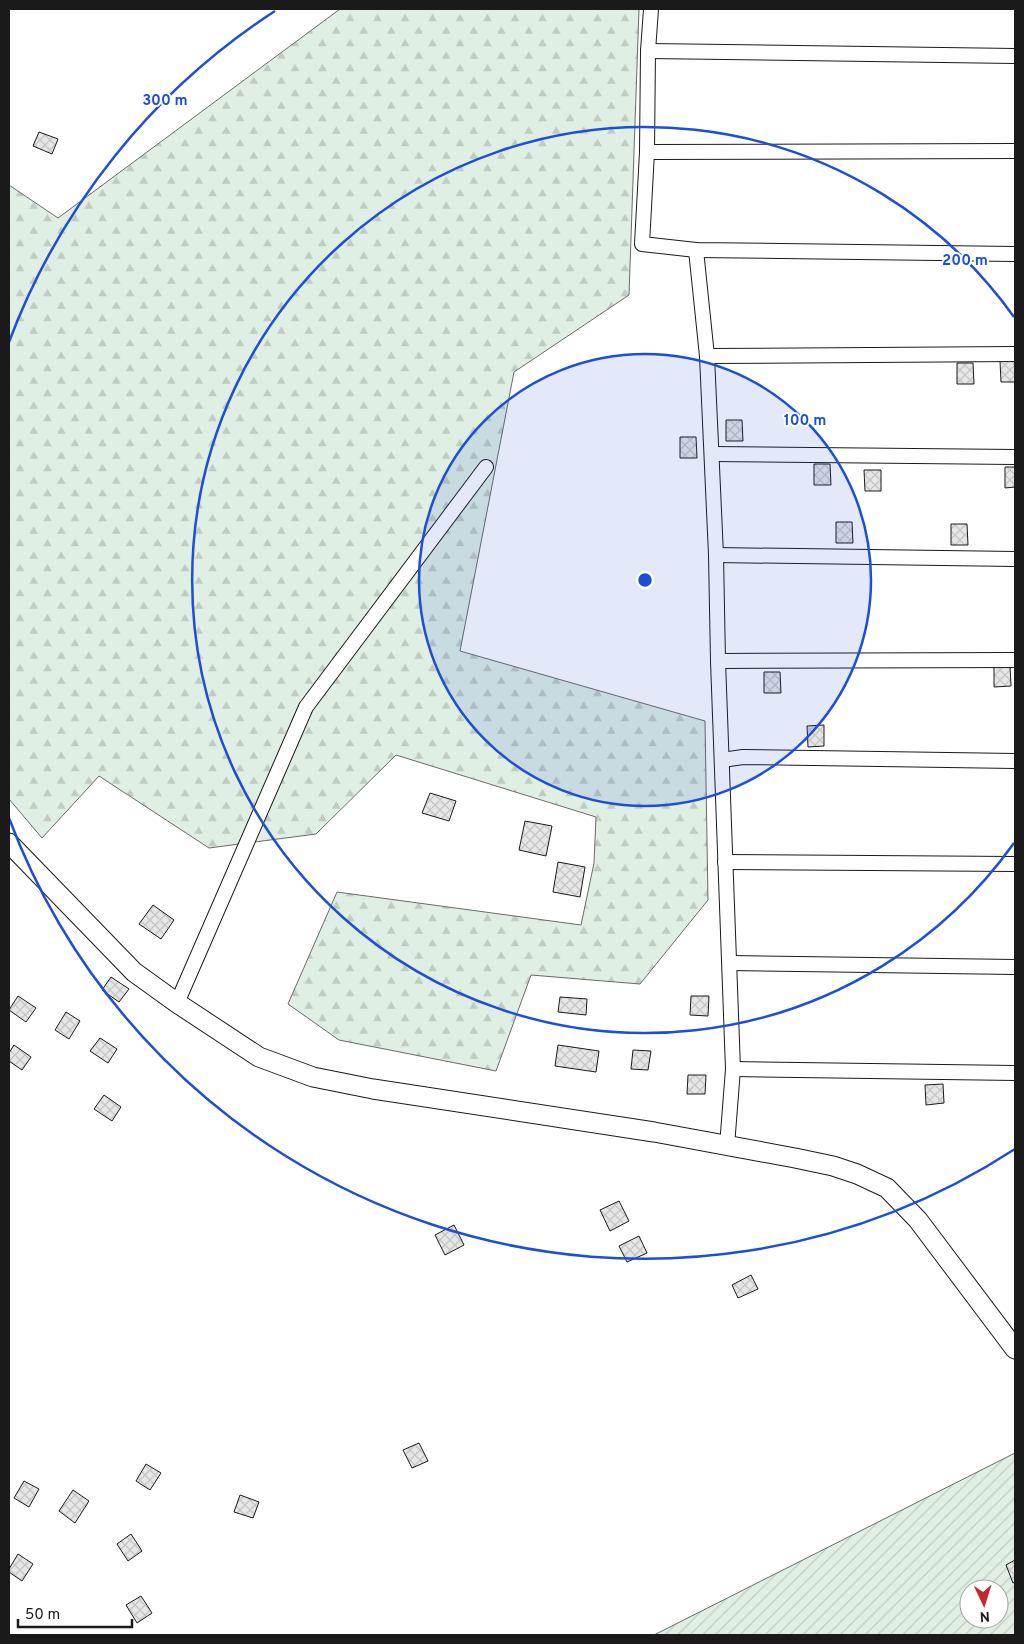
<svg xmlns="http://www.w3.org/2000/svg" width="1024" height="1644" font-family="Overpass,sans-serif">
<style>
.forest{fill:url(#forest-firs);stroke:#6a6a6a}
.garden{fill:url(#garden-furrows);stroke:#6a6a6a;fill-rule:evenodd}
.building{fill:url(#building-cross-hatch);stroke:#1a1a1a}
.lines{fill:none;stroke-linecap:round;stroke-linejoin:round}
.minor-casing{stroke:#1a1a1a;stroke-width:16}
.secondary-casing{stroke:#1a1a1a;stroke-width:21}
.minor{stroke:#fff;stroke-width:14}
.secondary{stroke:#fff;stroke-width:19}
.ring{fill:none;stroke:#1d4ed8;stroke-width:2.5}
.centre{fill:#1d4ed8;stroke:#fff;stroke-width:2.5}
.ring-label{font-size:15px;text-anchor:middle;font-weight:bold;fill:#1d4ed8;stroke:#fff;stroke-width:4;stroke-linejoin:round;paint-order:stroke}
</style>
<defs>
<pattern id="forest-firs" width="22" height="20" patternUnits="userSpaceOnUse" patternTransform="scale(1.25)"><rect width="22" height="20" fill="#e0efe3"/><path d="M5 1l3.5 6h-7zM16 11l3.5 6h-7z" fill="#c0ccc2"/></pattern>
<pattern id="garden-furrows" width="10" height="10" patternUnits="userSpaceOnUse" patternTransform="scale(1.25)"><rect width="10" height="10" fill="#e0efe3"/><path d="M-1 1l2-2M0 10L10 0M9 11l2-2" fill="none" stroke="#c0ccc2"/></pattern>
<pattern id="building-cross-hatch" width="8" height="8" patternUnits="userSpaceOnUse" patternTransform="scale(1.25)"><rect width="8" height="8" fill="#e6e6e6"/><path d="M0 0l8 8M0 8l8-8" fill="none" stroke="#c5c5c5"/></pattern>
</defs>
<rect width="100%" height="100%" fill="#fff"/>
<polygon class="forest" points="340,9 639,9 629,295 514,372 460,651 705,721 708,900 640,984 531,975 496,1071 339,1040 288,1004 337,892 581,925 594,863 596,817 396,755 316,834 209,848 99,776 42,838 9,799 9,185 58,218"/>
<path class="garden" d="M1015,1453v182h-361zM969,1589h30v30h-30z"/>
<g class="building">
<polygon points="39,132 58,139 52,154 33,146"/>
<polygon points="1000,361 1015,361 1015,382 1001,382"/>
<polygon points="957,363 973,363 974,384 957,384"/>
<polygon points="726,420 742,420 743,441 726,441"/>
<polygon points="680,437 696,437 697,458 680,458"/>
<polygon points="814,464 830,464 831,485 814,485"/>
<polygon points="1005,467 1015,467 1015,487 1005,488"/>
<polygon points="864,470 881,470 881,491 865,491"/>
<polygon points="836,522 852,522 853,543 836,543"/>
<polygon points="951,524 967,524 968,545 951,545"/>
<polygon points="1010,665 1011,686 994,687 994,666"/>
<polygon points="764,672 780,672 781,693 764,693"/>
<polygon points="824,725 824,746 808,747 807,726"/>
<polygon points="430,793 456,801 449,821 422,813"/>
<polygon points="525,821 552,826 546,856 519,850"/>
<polygon points="558,862 585,867 580,897 553,892"/>
<polygon points="153,905 174,920 161,939 139,924"/>
<polygon points="111,977 129,989 119,1002 102,990"/>
<polygon points="18,996 36,1008 26,1022 9,1010"/>
<polygon points="691,996 709,996 708,1016 690,1015"/>
<polygon points="560,997 587,999 586,1015 558,1012"/>
<polygon points="66,1012 80,1021 69,1039 55,1030"/>
<polygon points="100,1038 117,1049 108,1063 90,1051"/>
<polygon points="14,1045 31,1057 22,1070 9,1061 9,1053"/>
<polygon points="558,1045 599,1051 596,1072 555,1066"/>
<polygon points="633,1050 651,1051 648,1070 631,1069"/>
<polygon points="688,1075 706,1075 705,1094 687,1094"/>
<polygon points="943,1084 944,1103 926,1105 925,1085"/>
<polygon points="104,1095 121,1107 112,1121 94,1109"/>
<polygon points="619,1201 629,1221 610,1231 600,1210"/>
<polygon points="454,1225 464,1245 445,1255 435,1235"/>
<polygon points="639,1236 647,1253 627,1262 619,1246"/>
<polygon points="751,1275 758,1289 738,1298 732,1285"/>
<polygon points="419,1443 428,1461 412,1468 403,1450"/>
<polygon points="146,1464 161,1473 150,1490 136,1481"/>
<polygon points="24,1481 39,1489 29,1507 14,1498"/>
<polygon points="73,1490 89,1501 75,1523 59,1511"/>
<polygon points="240,1495 259,1502 253,1518 234,1512"/>
<polygon points="131,1534 142,1551 128,1561 117,1544"/>
<polygon points="18,1554 33,1564 22,1581 9,1572 9,1569"/>
<polygon points="1015,1560 1015,1582 1013,1583 1006,1565"/>
<polygon points="141,1596 152,1613 137,1623 126,1605"/>
</g>
<g class="lines">
<defs>
<g id="minor">
<polyline points="651,9 648,51 647,152 642,244 696,250 1015,254"/>
<polyline points="648,51 1015,56"/>
<polyline points="647,152 1015,151"/>
<polyline points="696,250 707,356 716,555 718,661 733,1069 727,1146"/>
<polyline points="707,356 1015,354"/>
<polyline points="713,454 1015,457"/>
<polyline points="716,555 1015,559"/>
<polyline points="718,661 1015,660"/>
<polyline points="722,760 743,757 1015,761"/>
<polyline points="725,862 1015,864"/>
<polyline points="730,963 1015,967"/>
<polyline points="177,1003 306,707 486,467"/>
<polyline points="733,1069 1015,1073"/>
</g>
<polyline id="secondary" points="9,843 134,972 177,1003 259,1057 313,1077 373,1089 654,1132 795,1158 833,1166 857,1174 887,1188 918,1220 1015,1349"/>
</defs>
<use href="#minor" class="minor-casing"/>
<use href="#secondary" class="secondary-casing"/>
<use href="#minor" class="minor"/>
<use href="#secondary" class="secondary"/>
</g>
<circle cx="645" cy="580" r="226" fill="#1d4ed8" fill-opacity=".12"/>
<g class="ring">
<circle cx="645" cy="580" r="226"/>
<path d="M1014 843A453 453 0 1 1 1014 317"/>
<path d="M1015 1149A679 679 0 0 1 9 818M9 342A679 679 0 0 1 275 11"/>
</g>
<circle cx="645" cy="580" r="8" class="centre"/>
<g class="ring-label">
<text x="165" y="105">300 m</text>
<text x="965" y="265">200 m</text>
<text x="805" y="425">100 m</text>
</g>
<rect width="1024" height="1644" fill="none" stroke="#1a1a1a" stroke-width="20"/>
<g transform="translate(984 1604) rotate(176)"><circle r="24" fill="#ffffff" stroke="#a3a3a3"/>
<path d="M0-4L9 19L0 12L-9 19Z" fill="#c62828"/>
<text y="-8" font-size="14" font-weight="bold" text-anchor="middle" fill="#1a1a1a">N</text>
</g>
<path d="M18 1619v8h114v-8" fill="none" stroke="#1a1a1a" stroke-width="2.5"/>
<text x="25" y="1619" font-size="15" fill="#1a1a1a" stroke="#ffffff" stroke-width="4" paint-order="stroke">50 m</text>
</svg>
